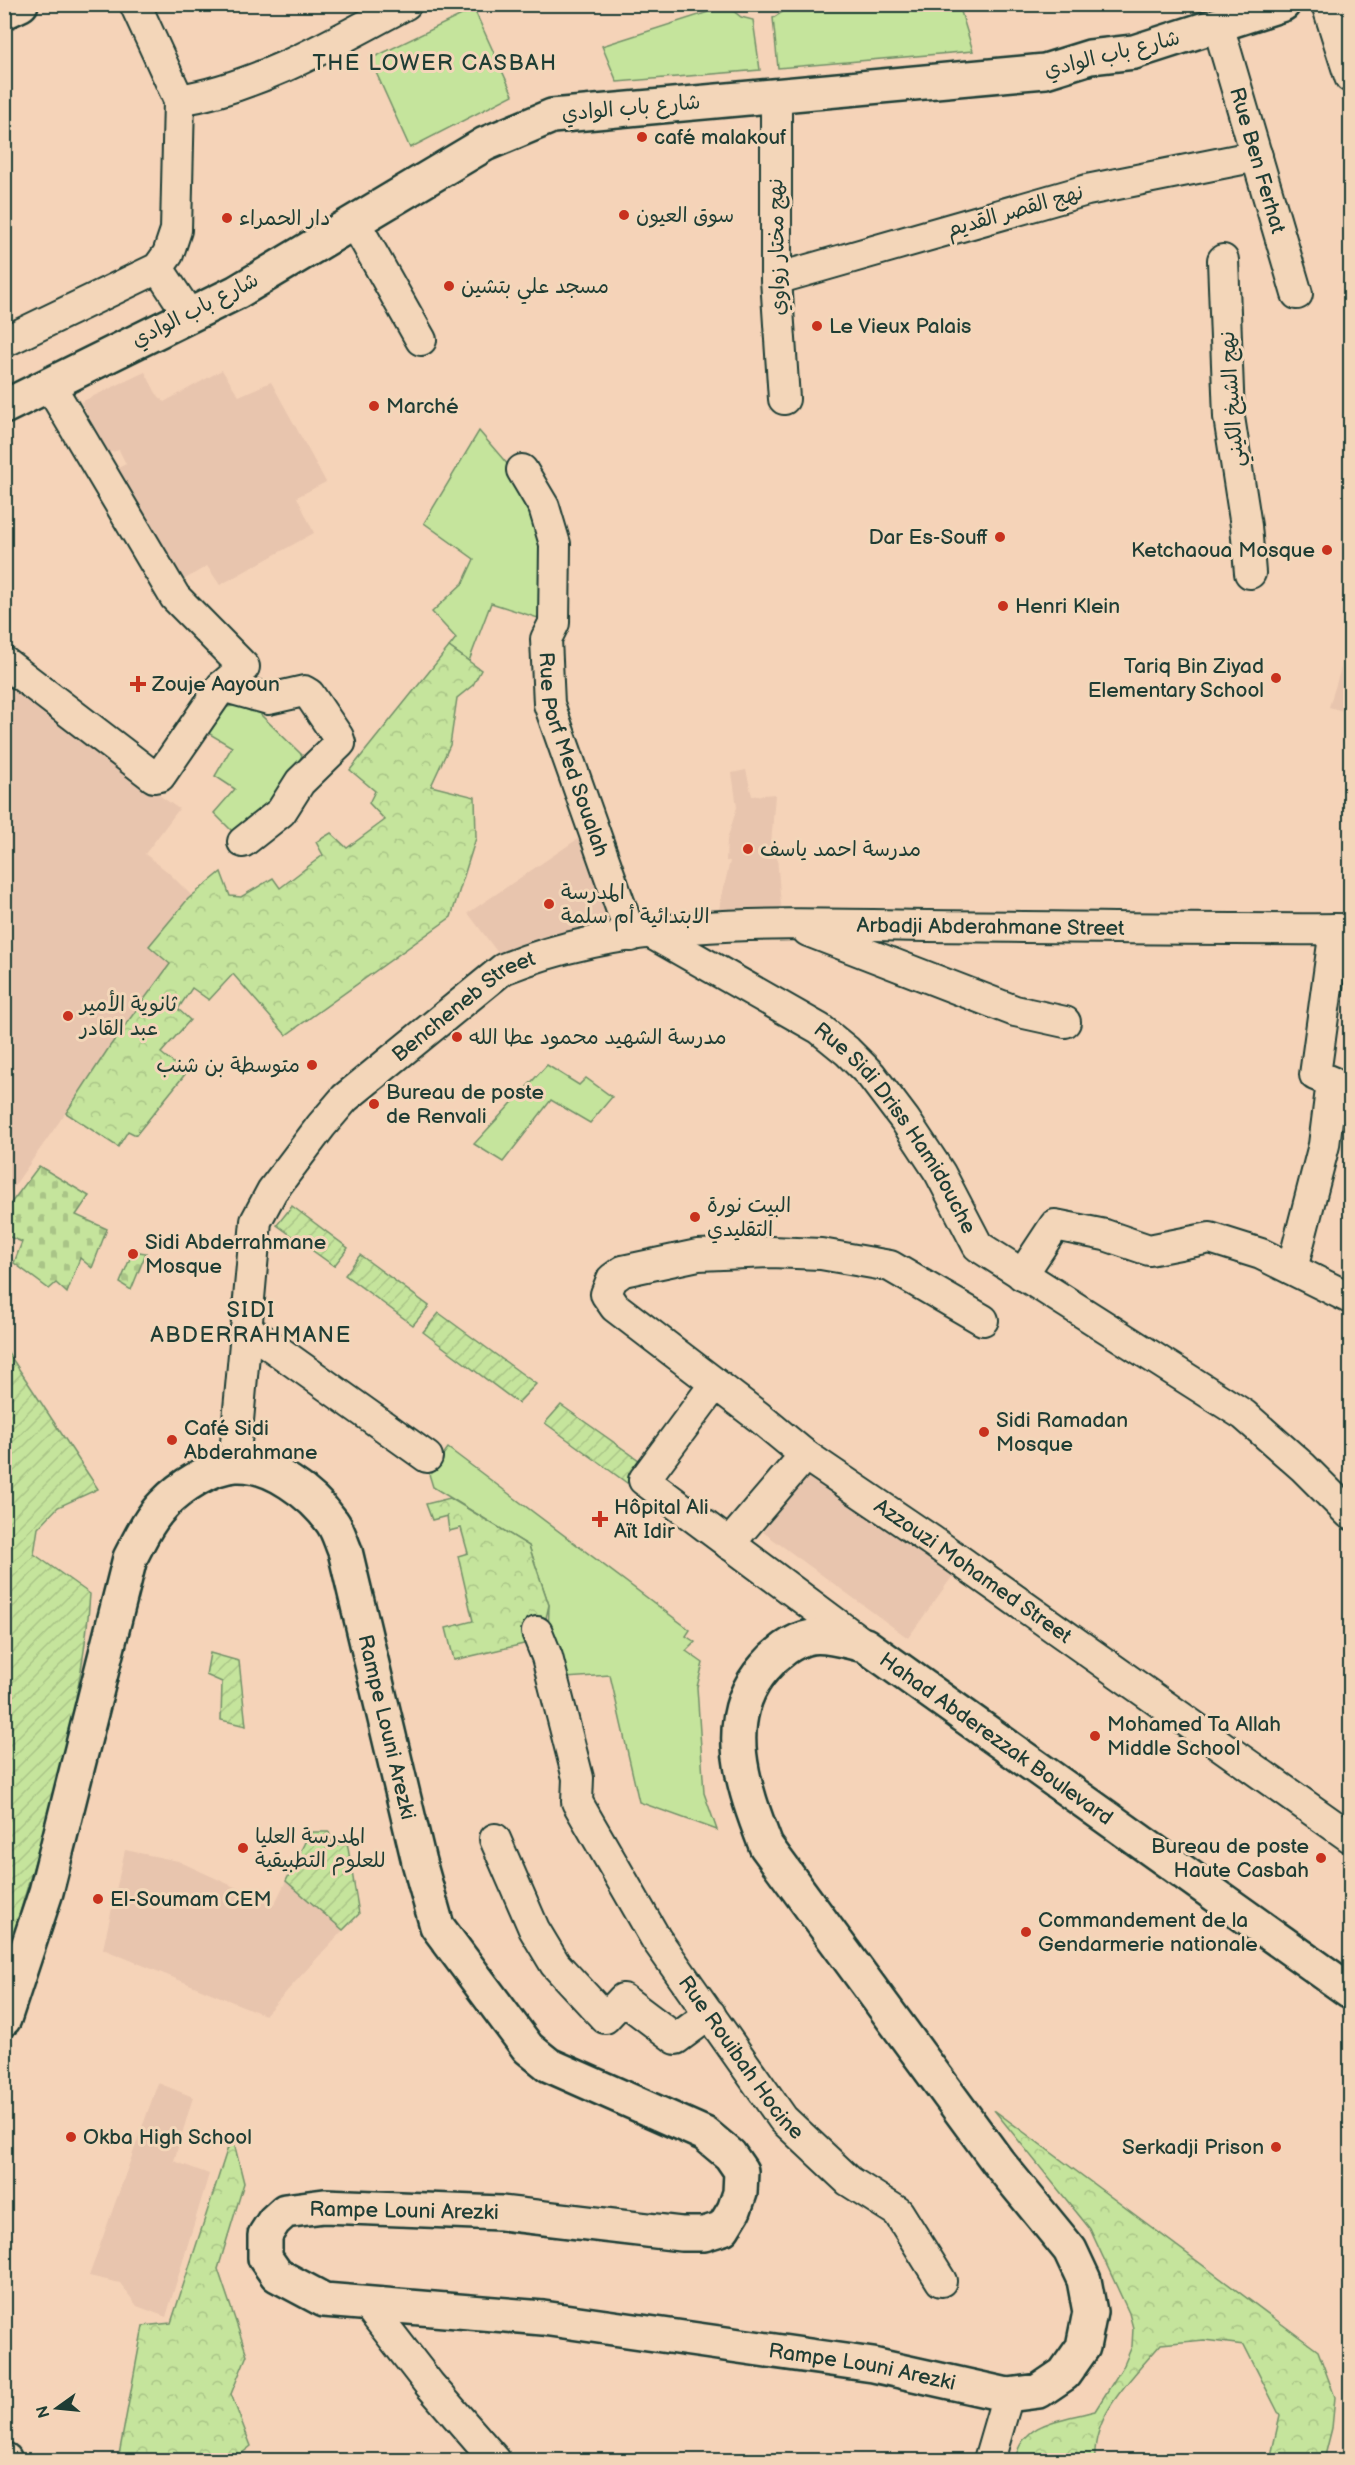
<svg xmlns="http://www.w3.org/2000/svg" width="1355" height="2465" font-family="'Balsamiq Sans','Playpen Sans Arabic',sans-serif">
<style>
.built{fill:#e8c5ae}
.grass{fill:#c5e49c;stroke:#729068;stroke-width:1.5}
.forest{fill:url(#forest-crowns);stroke:#729068;stroke-width:1.5}
.cemetery{fill:url(#cemetery-stones);stroke:#729068;stroke-width:1.5}
.garden{fill:url(#garden-furrows);stroke:#729068;stroke-width:1.5}
.lines{fill:none;stroke-linecap:round;stroke-linejoin:round}
.street-casing{stroke:#1f3d34;stroke-width:34}
.secondary-casing{stroke:#1f3d34;stroke-width:38}
.primary-casing{stroke:#1f3d34;stroke-width:38}
.street{stroke:#f3d6b9;stroke-width:30}
.secondary{stroke:#f3d6b9;stroke-width:33}
.primary{stroke:#f3d6b9;stroke-width:33}
.poi-dot{fill:#c8321e;stroke:#f3d6b9;stroke-width:2}
.labels{text-anchor:middle;dominant-baseline:central;stroke-width:6;stroke-linejoin:round;paint-order:stroke}
.street-label{font-size:21px;fill:#1f3d34;stroke:#f3d6b9}
.poi-label{font-size:21px;fill:#1f3d34;stroke:#f3d6b9;text-anchor:start}
.neighbourhood-label{font-size:22px;letter-spacing:1.5px;fill:#1f3d34;stroke:#f3d6b9}
</style>
<defs>
<pattern id="forest-crowns" width="20" height="18" patternUnits="userSpaceOnUse" patternTransform="scale(1.5)"><rect width="20" height="18" fill="#c5e49c"/><path d="M2 6a3 3 0 1 1 6 0M12 15a3 3 0 1 1 6 0" fill="none" stroke="#a9c487"/></pattern>
<pattern id="cemetery-stones" width="16" height="16" patternUnits="userSpaceOnUse" patternTransform="scale(1.5)"><rect width="16" height="16" fill="#c5e49c"/><path d="M2 7V4a2 2 0 0 1 4 0v3zM10 15v-3a2 2 0 0 1 4 0v3z" fill="#a9c487"/></pattern>
<pattern id="garden-furrows" width="10" height="10" patternUnits="userSpaceOnUse" patternTransform="scale(1.5)"><rect width="10" height="10" fill="#c5e49c"/><path d="M-1 1l2-2M0 10L10 0M9 11l2-2" fill="none" stroke="#a9c487"/></pattern>
</defs>
<rect width="100%" height="100%" fill="#f5d3b8"/>
<filter id="ink" filterUnits="userSpaceOnUse"><feTurbulence type="fractalNoise" baseFrequency=".0167" numOctaves="2"/><feDisplacementMap in="SourceGraphic" scale="12" xChannelSelector="R" yChannelSelector="G"/><feConvolveMatrix kernelMatrix="1 2 1 2 8 2 1 2 1" color-interpolation-filters="sRGB"/></filter>
<g filter="url(#ink)">
<g class="built">
<polygon points="222,370 239,396 271,382 326,482 297,497 314,533 220,585 207,566 180,582 126,489 118,468 126,464 119,450 108,453 81,402 145,372 156,393 164,402"/>
<polygon points="1350,639 1350,713 1329,707"/>
<polygon points="5,662 146,786 179,809 145,854 168,872 192,896 149,946 170,964 5,1199"/>
<polygon points="746,770 752,796 775,794 770,858 777,857 782,917 717,918 730,861 726,861 727,840 737,807 732,773"/>
<polygon points="588,832 624,928 504,961 468,913"/>
<polygon points="811,1468 957,1570 908,1638 763,1532"/>
<polygon points="125,1850 178,1861 274,1905 286,1881 343,1930 265,2015 103,1949"/>
<polygon points="158,2083 193,2097 174,2161 209,2174 166,2317 137,2306 120,2283 89,2276"/>
</g>
<g class="grass">
<polygon points="793,5 959,5 973,51 778,68 773,18"/>
<polygon points="727,6 741,17 753,20 760,70 617,82 602,46"/>
<polygon points="474,9 513,95 410,148 370,59"/>
<polygon points="479,431 544,507 554,623 491,603 469,661 449,647 456,638 432,612 463,583 474,559 424,523"/>
<path d="M237,705l15,7 11,-1 -2,4 41,40c-17,43 -29,53 -66,80l-22,-22 21,-24 -20,-13 17,-29 -29,-17 10,-20z"/>
<polygon points="547,1065 579,1085 586,1078 612,1097 590,1123 551,1100 503,1162 474,1144"/>
<polygon points="448,1448 690,1630 686,1636 695,1642 686,1651 703,1663 697,1687 704,1793 717,1830 639,1802 610,1675 565,1678 548,1637 549,1605 529,1546 433,1487 429,1474"/>
</g>
<g class="forest">
<polygon points="449,647 481,670 473,685 457,698 450,745 431,786 475,797 476,838 451,917 286,1035 233,974 209,1000 192,988 178,1009 190,1020 161,1053 186,1073 136,1135 128,1131 118,1147 66,1113 110,1046 170,964 149,946 188,899 221,872 230,896 241,897 273,878 280,888 323,855 316,842 331,833 347,848 385,820 369,803 375,791 350,770"/>
<polygon points="450,1498 529,1546 549,1605 541,1640 454,1660 446,1628 473,1621 458,1556 468,1553 461,1528 449,1531 447,1516 432,1520 426,1504"/>
<path d="M994,2110l324,241 17,46 -3,31 -8,32h-54l10,-44 -36,-71 -40,-5 -43,4c-28,33 -69,70 -66,116h-80c7,-39 47,-40 80,-49l29,-46 8,-19 1,-18 -4,-15 -39,-84z"/>
<polygon points="232,2135 244,2183 218,2269 247,2355 231,2394 251,2446 233,2460 118,2460 143,2326 171,2323"/>
</g>
<g class="cemetery">
<polygon points="39,1166 89,1196 76,1215 107,1229 92,1268 80,1258 67,1293 56,1283 49,1289 14,1263 22,1242 5,1235 5,1211"/>
<polygon points="133,1251 146,1253 131,1290 120,1283"/>
</g>
<g class="garden">
<polygon points="292,1206 348,1248 334,1266 277,1225"/>
<polygon points="360,1255 429,1306 413,1325 345,1275"/>
<polygon points="439,1313 536,1384 518,1403 423,1332"/>
<path d="M5,1348l93,141 -40,18 -20,21 -4,26 56,40c-8,121 -50,252 -85,368z"/>
<polygon points="561,1405 643,1463 627,1483 545,1423"/>
<polygon points="210,1653 239,1661 246,1726 221,1720 222,1682 206,1675"/>
<polygon points="310,1832 329,1832 333,1846 347,1842 359,1914 343,1930 286,1881"/>
</g>
<g class="lines">
<defs>
<g id="street">
<polyline points="1327,4 1350,77"/>
<path id="s1" d="M1218,25l79,269"/>
<polyline points="776,95 776,279 784,399"/>
<path d="M179,100c80,-13 156,-58 227,-96"/>
<polyline points="354,221 421,340"/>
<polyline points="1223,260 1229,417 1246,526 1250,573"/>
<polyline points="158,268 189,315"/>
<polyline points="776,279 1087,190 1257,156"/>
<polyline points="4,342 158,268 168,254 176,230 179,100 135,4"/>
<polyline points="49,384 175,597 244,667 222,686 269,699 304,691 309,694 338,737 340,743 300,782 281,812 243,842"/>
<path id="s2" d="M522,470l22,37 11,37 -1,79 -8,16 3,65 82,232"/>
<polyline points="4,662 154,777 160,776 222,686"/>
<polyline points="808,931 1015,1011 1065,1022"/>
<path id="s3" d="M651,933l169,96 27,22 24,24 34,45 35,53 38,73 266,169 59,52 47,47"/>
<polyline points="1292,1269 1324,1145 1332,1082 1315,1075 1335,929"/>
<polyline points="1022,1275 1055,1225 1105,1235 1149,1250 1210,1238 1261,1254 1350,1298"/>
<path id="s4" d="M983,1320l-93,-54 -69,-12 -50,-2 -73,3 -75,16 -11,8 -6,15 9,13 144,110 46,38 127,86 418,296"/>
<polyline points="246,1328 427,1457"/>
<polyline points="715,1384 644,1480 865,1645"/>
<path id="s5" d="M234,1465l22,-244 16,-30 49,-65 24,-28 158,-129c133,-54 284,-45 425,-43 141,1 282,4 422,3"/>
<polyline points="729,1544 805,1455"/>
<path id="s6" d="M537,1632l10,25 31,121 -1,24 79,137 127,180 66,62 49,31 43,69"/>
<polyline points="495,1839 534,1929 555,1964 605,2018 623,1999 676,2039 710,2014"/>
<polyline points="368,2305 429,2384 495,2460"/>
<polyline points="989,2460 1008,2395"/>
</g>
<g id="secondary">
<polyline points="4,407 237,292 485,144 552,116 1045,71 1090,57 1134,52 1283,4"/>
<path id="s7" d="M4,2019l42,-127 84,-334c10,-19 19,-39 34,-54 16,-17 48,-38 72,-39 35,-2 76,29 96,57 6,8 9,20 13,29l74,311 18,64 91,122 21,17 156,69 25,21 11,16 -1,22 -6,17 -11,18 -19,6h-23l-180,-21 -177,-7 -39,5 -11,10 -9,14v23l12,17 47,25 219,18 330,47 135,30 31,-4 25,-17 19,-27 7,-35 -6,-32 -14,-30 -72,-88 -232,-316c-22,-57 -48,-127 -1,-179 11,-13 28,-27 46,-30 17,-3 38,5 54,8l485,346"/>
<polyline points="4,2460 5,2460"/>
</g>
<polyline id="primary" points="4,12 21,4"/>
</defs>
<use href="#street" class="street-casing"/>
<use href="#secondary" class="secondary-casing"/>
<use href="#primary" class="primary-casing"/>
<use href="#street" class="street"/>
<use href="#secondary" class="secondary"/>
<use href="#primary" class="primary"/>
</g>
</g>
<g class="poi-dot">
<circle cx="642" cy="137" r="6"/>
<circle cx="624" cy="215" r="6"/>
<circle cx="227" cy="218" r="6"/>
<circle cx="449" cy="286" r="6"/>
<circle cx="817" cy="326" r="6"/>
<circle cx="374" cy="406" r="6"/>
<circle cx="1000" cy="537" r="6"/>
<circle cx="1327" cy="550" r="6"/>
<circle cx="1003" cy="606" r="6"/>
<circle cx="1276" cy="678" r="6"/>
<path d="M135 675h6v6h6v6h-6v6h-6v-6h-6v-6h6z"/>
<circle cx="748" cy="849" r="6"/>
<circle cx="549" cy="904" r="6"/>
<circle cx="68" cy="1016" r="6"/>
<circle cx="457" cy="1037" r="6"/>
<circle cx="312" cy="1065" r="6"/>
<circle cx="374" cy="1104" r="6"/>
<circle cx="695" cy="1217" r="6"/>
<circle cx="133" cy="1254" r="6"/>
<circle cx="984" cy="1432" r="6"/>
<circle cx="172" cy="1440" r="6"/>
<path d="M597 1510h6v6h6v6h-6v6h-6v-6h-6v-6h6z"/>
<circle cx="1095" cy="1736" r="6"/>
<circle cx="243" cy="1848" r="6"/>
<circle cx="1321" cy="1858" r="6"/>
<circle cx="98" cy="1899" r="6"/>
<circle cx="1026" cy="1932" r="6"/>
<circle cx="71" cy="2137" r="6"/>
<circle cx="1276" cy="2147" r="6"/>
</g>
<g class="labels">
<g class="street-label">
<text transform="translate(1112 54) rotate(-14)">شارع باب الوادي</text>
<text transform="translate(631 108) rotate(-5)">شارع باب الوادي</text>
<text stroke="none"><textPath href="#s1" startOffset="141">Rue Ben Ferhat</textPath></text>
<text transform="translate(1015 211) rotate(-16)">نهج القصر القديم</text>
<text transform="translate(777 247) rotate(-91)">نهج مختار زواوي</text>
<text transform="translate(195 310) rotate(-27)">شارع باب الوادي</text>
<text transform="translate(1232 399) rotate(-94)">نهج الشيخ الكيني</text>
<text stroke="none"><textPath href="#s2" startOffset="298">Rue Porf Med Soualah</textPath></text>
<text stroke="none"><textPath href="#s5" startOffset="1094">Arbadji Abderahmane Street</textPath></text>
<text stroke="none"><textPath href="#s5" startOffset="548">Bencheneb Street</textPath></text>
<text stroke="none"><textPath href="#s3" startOffset="320">Rue Sidi Driss Hamidouche</textPath></text>
<text stroke="none"><textPath href="#s4" startOffset="868">Azzouzi Mohamed Street</textPath></text>
<text stroke="none"><textPath href="#s7" startOffset="954">Rampe Louni Arezki</textPath></text>
<text stroke="none"><textPath href="#s7" startOffset="4046">Hahad Abderezzak Boulevard</textPath></text>
<text stroke="none"><textPath href="#s6" startOffset="480">Rue Rouibah Hocine</textPath></text>
<text transform="translate(404 2211) rotate(1)">Rampe Louni Arezki</text>
<text stroke="none"><textPath href="#s7" startOffset="2734">Rampe Louni Arezki</textPath></text>
</g>
<g class="poi-label">
<text x="654" y="137">café malakouf</text>
<text x="636" y="215">سوق العيون</text>
<text x="239" y="218">دار الحمراء</text>
<text x="461" y="286">مسجد علي بتشين</text>
<text x="829" y="326">Le Vieux Palais</text>
<text x="386" y="406">Marché</text>
<text x="988" y="537" text-anchor="end">Dar Es-Souff</text>
<text x="1315" y="550" text-anchor="end">Ketchaoua Mosque</text>
<text x="1015" y="606">Henri Klein</text>
<text x="1264" y="666" text-anchor="end">Tariq Bin Ziyad<tspan x="1264" dy="24">Elementary School</tspan></text>
<text x="152" y="684">Zouje Aayoun</text>
<text x="760" y="849">مدرسة احمد ياسف</text>
<text x="561" y="892">المدرسة<tspan x="561" dy="24">الابتدائية أم سلمة</tspan></text>
<text x="80" y="1004">ثانوية الأمير<tspan x="80" dy="24">عبد القادر</tspan></text>
<text x="469" y="1037">مدرسة الشهيد محمود عطا الله</text>
<text x="300" y="1065" text-anchor="end">متوسطة بن شنب</text>
<text x="386" y="1092">Bureau de poste<tspan x="386" dy="24">de Renvali</tspan></text>
<text x="707" y="1205">البيت نورة<tspan x="707" dy="24">التقليدي</tspan></text>
<text x="145" y="1242">Sidi Abderrahmane<tspan x="145" dy="24">Mosque</tspan></text>
<text x="996" y="1420">Sidi Ramadan<tspan x="996" dy="24">Mosque</tspan></text>
<text x="184" y="1428">Café Sidi<tspan x="184" dy="24">Abderahmane</tspan></text>
<text x="614" y="1507">Hôpital Ali<tspan x="614" dy="24">Aït Idir</tspan></text>
<text x="1107" y="1724">Mohamed Ta Allah<tspan x="1107" dy="24">Middle School</tspan></text>
<text x="255" y="1836">المدرسة العليا<tspan x="255" dy="24">للعلوم التطبيقية</tspan></text>
<text x="1309" y="1846" text-anchor="end">Bureau de poste<tspan x="1309" dy="24">Haute Casbah</tspan></text>
<text x="110" y="1899">El-Soumam CEM</text>
<text x="1038" y="1920">Commandement de la<tspan x="1038" dy="24">Gendarmerie nationale</tspan></text>
<text x="83" y="2137">Okba High School</text>
<text x="1264" y="2147" text-anchor="end">Serkadji Prison</text>
</g>
<g class="neighbourhood-label">
<text x="435" y="63">THE LOWER CASBAH</text>
<text x="251" y="1310">SIDI<tspan x="251" dy="25">ABDERRAHMANE</tspan></text>
</g>
</g>
<rect width="1355" height="2465" fill="none" stroke="#f3d6b9" stroke-width="24"/>
<rect x="12" y="12" width="1331" height="2441" fill="none" stroke="#1f3d34" stroke-width="2" filter="url(#ink)"/>
<g transform="translate(57 2408) rotate(255)" stroke="#f3d6b9" stroke-width="4.5" paint-order="stroke">
<path d="M0-4.5L10 22L0 15L-10 22Z" fill="#1f3d34"/>
<text y="-9" font-size="16" font-weight="bold" text-anchor="middle" fill="#1f3d34">N</text>
</g>
</svg>
